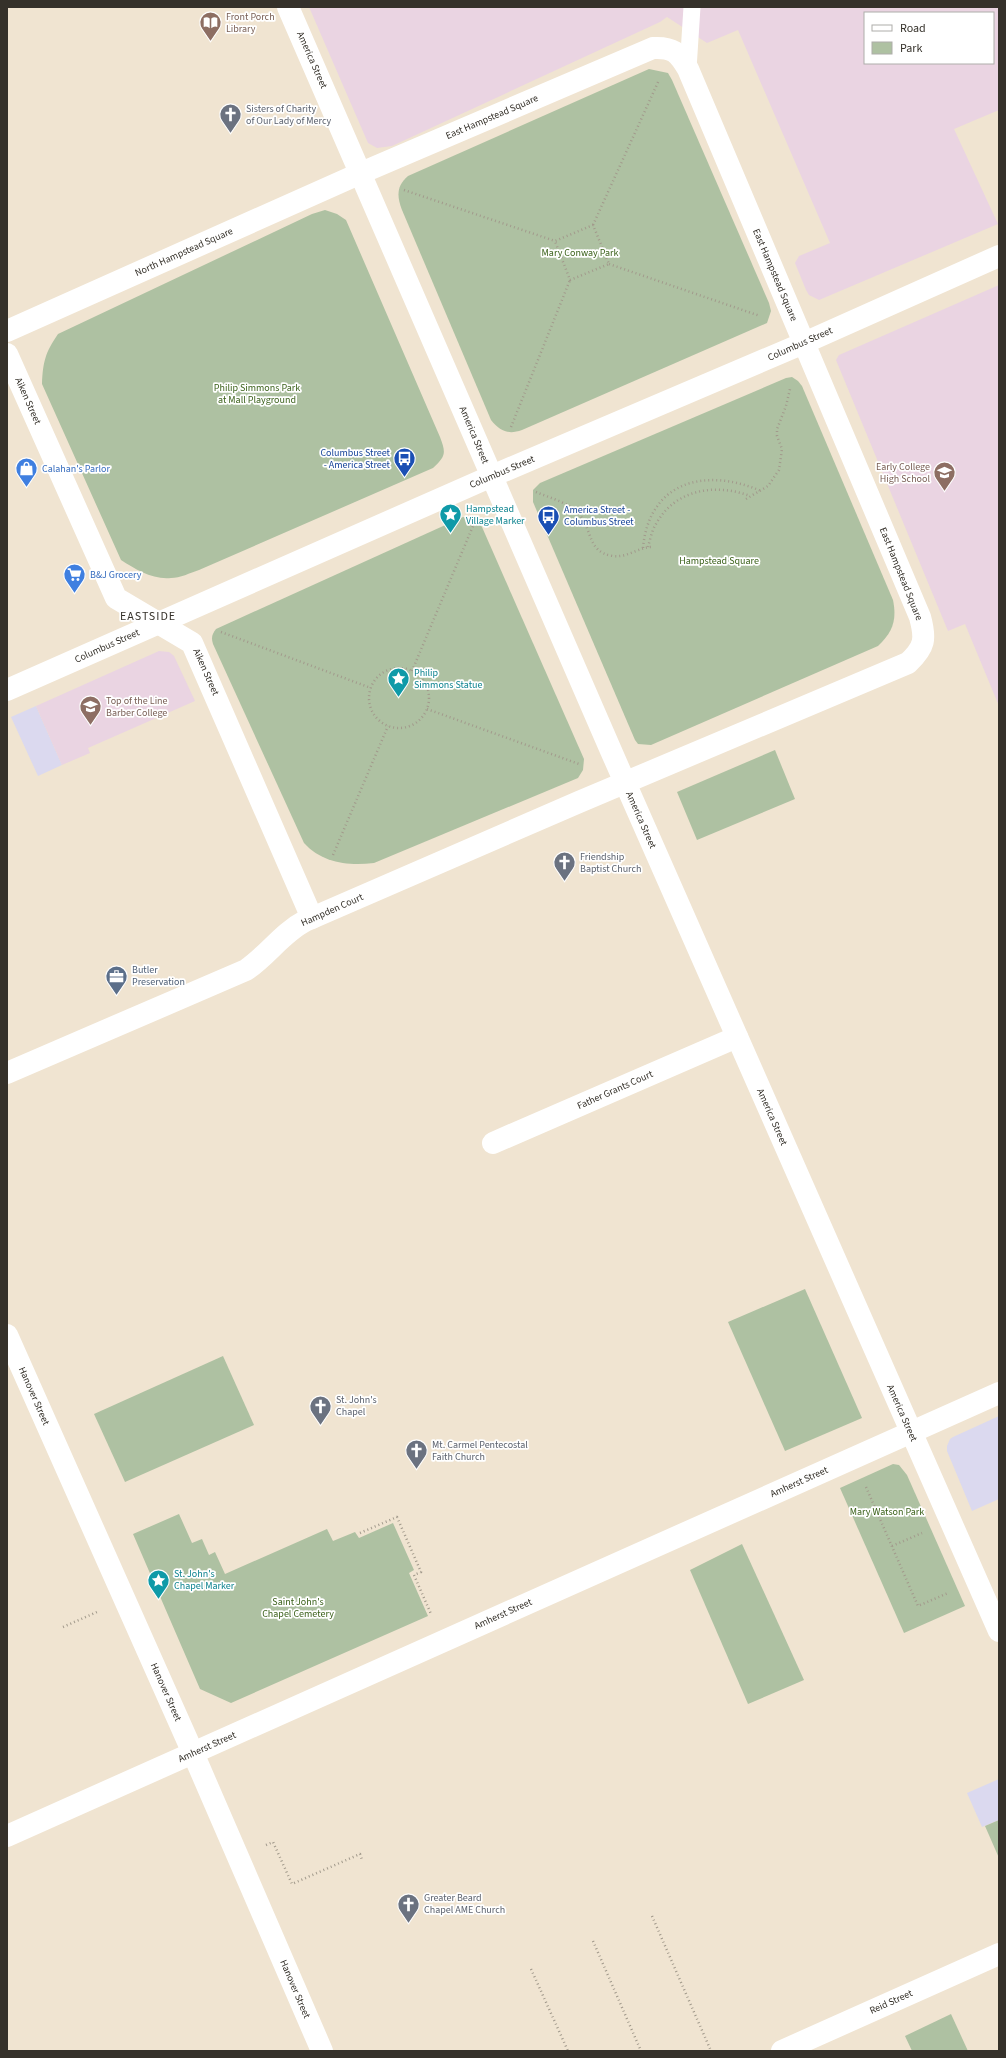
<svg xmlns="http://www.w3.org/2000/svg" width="1006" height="2058" font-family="'Source Sans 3',sans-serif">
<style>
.commercial{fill:#dbd9ef}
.education{fill:#ead4e2;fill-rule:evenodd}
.green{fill:#aec1a2}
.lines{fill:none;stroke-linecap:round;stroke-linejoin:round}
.path{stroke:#a29a8c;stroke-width:2.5;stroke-dasharray:1 3;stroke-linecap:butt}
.service{stroke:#fff;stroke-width:17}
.minor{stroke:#fff;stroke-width:22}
.tertiary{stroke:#fff;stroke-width:22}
.labels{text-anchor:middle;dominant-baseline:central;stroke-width:3.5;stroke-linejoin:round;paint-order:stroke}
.education-label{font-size:10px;fill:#785e54;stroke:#fff;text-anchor:start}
.street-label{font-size:10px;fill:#35312a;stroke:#fff}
.worship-label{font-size:10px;fill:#5b616d;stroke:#fff;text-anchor:start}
.park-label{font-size:10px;fill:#385f17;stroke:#fff}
.transit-label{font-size:10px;fill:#164399;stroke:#fff;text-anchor:end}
.shop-label{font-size:10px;fill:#366cbe;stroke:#fff;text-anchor:start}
.culture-label{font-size:10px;fill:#0d838f;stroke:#fff;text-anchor:start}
.service-label{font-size:10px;fill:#4e5e75;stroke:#fff;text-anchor:start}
.quarter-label{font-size:12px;letter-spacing:1px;fill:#35312a;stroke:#fff}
</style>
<rect width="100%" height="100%" fill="#f0e4d1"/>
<g class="commercial">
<polygon points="36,706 62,765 38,776 11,717"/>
<polygon points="999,1416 999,1499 972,1511 947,1451 947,1446 950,1439 953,1437"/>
<polygon points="999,1779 999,1820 982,1827 967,1793"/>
</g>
<g class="education">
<path d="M309,7h690v103l-45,19 44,95 -179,76 -10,-5 -3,-5 -11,-27 4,-7 31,-13 -92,-213 -31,13 -40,-26 -7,5 -268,124 -15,2 -9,-5zM865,13h128v50h-128z"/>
<polygon points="999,285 999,706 965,624 948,631 836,360 839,355"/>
<polygon points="159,651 169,652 174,656 195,701 88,748 90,753 62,765 36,706"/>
</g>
<g class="green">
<path d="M649,69l19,4 4,7 97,223 2,8 -4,12 -245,107c-14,5 -22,1 -31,-10l-89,-210c-5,-13 -6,-24 6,-34z"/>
<path d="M325,210l12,4 9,6 94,217c6,16 6,19 -7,31l-234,102c-9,3 -19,8 -28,8 -18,2 -36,-9 -50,-18l-79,-176c1,-22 3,-31 16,-50l254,-120z"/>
<path d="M792,377l6,4 4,5 91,214c4,20 0,32 -15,46l-227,99 -13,-1 -3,-4 -102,-238v-12l7,-7 246,-105z"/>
<path d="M463,517l13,2 6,8 102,232 -1,11 -5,8 -204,85c-26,3 -52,0 -70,-20l-91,-199c-2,-6 -1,-10 3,-15z"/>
<polygon points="775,750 795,799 697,840 677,792"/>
<polygon points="805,1289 862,1418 785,1451 728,1322"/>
<polygon points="223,1356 254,1425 125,1482 94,1414"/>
<polygon points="893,1464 899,1465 907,1475 965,1606 904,1633 840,1488"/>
<polygon points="179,1514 192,1543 202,1539 209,1555 215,1552 225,1574 327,1529 333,1541 355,1532 359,1538 393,1523 414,1570 409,1573 428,1616 231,1703 200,1689 133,1534"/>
<polygon points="742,1544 804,1680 748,1704 690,1570"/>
<polygon points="999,1820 999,1858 985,1826"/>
<polygon points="951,2014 968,2051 912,2051 905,2036"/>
</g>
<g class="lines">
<g class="path">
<polyline points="404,190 555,241 593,225 609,264 570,280 555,241"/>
<polyline points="593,225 659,80"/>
<polyline points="609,264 760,316"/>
<polyline points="511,427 570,280"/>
<path d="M536,492c14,6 31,10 42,21 15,15 8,39 35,43 14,2 26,-9 39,-9"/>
<polyline points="746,499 768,486 779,470 782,449 777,436 777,429 786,406 790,389"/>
<path d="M648,547c2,-7 4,-17 8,-23 19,-35 60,-41 94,-28"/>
<path d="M643,548c6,-67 63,-81 118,-57"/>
<polyline points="221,632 371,688"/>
<circle cx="399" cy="698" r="30"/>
<polyline points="412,671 473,526"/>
<polyline points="427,709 579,764"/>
<polyline points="333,855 388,726"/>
<polyline points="866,1487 918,1606 948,1593"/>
<polyline points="360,1533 397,1517 421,1572 414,1575 431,1614"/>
<polyline points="892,1546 922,1533"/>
<polyline points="63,1627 97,1612"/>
<polyline points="266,1845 273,1842 292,1884 360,1854 362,1860"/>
<polyline points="652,1916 711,2051"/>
<polyline points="593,1941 641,2051"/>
<polyline points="531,1969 568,2051"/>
</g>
<polyline class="service" points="688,69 692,7"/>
<g class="minor">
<polyline points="288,7 612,753 999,1631"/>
<path d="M7,331l354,-158 292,-125c20,-1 25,4 35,21l232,548c6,22 5,30 -12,46l-329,139 -274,119c-23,12 -37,34 -59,49l-239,103"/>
<polyline points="7,354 116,598 192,643 312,918"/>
<polyline points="493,1143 737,1037"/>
<polyline points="7,1335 193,1753 322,2051"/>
<polyline points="7,1836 999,1393"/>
<polyline points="782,2051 999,1954"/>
</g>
<polyline class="tertiary" points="7,690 492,476 804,343 999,256"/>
</g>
<defs>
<symbol id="library-pin" viewBox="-11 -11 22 30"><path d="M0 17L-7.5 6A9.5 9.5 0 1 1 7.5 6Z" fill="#8d6e63" stroke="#fff"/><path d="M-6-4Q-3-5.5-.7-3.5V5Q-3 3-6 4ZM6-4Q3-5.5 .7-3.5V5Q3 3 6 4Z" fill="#fff"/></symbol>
<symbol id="church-pin" viewBox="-11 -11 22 30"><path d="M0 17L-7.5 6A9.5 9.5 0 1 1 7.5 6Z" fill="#6b7280" stroke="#fff"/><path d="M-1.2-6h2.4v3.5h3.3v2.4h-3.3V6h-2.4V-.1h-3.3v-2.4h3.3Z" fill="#fff"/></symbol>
<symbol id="bus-pin" viewBox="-11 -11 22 30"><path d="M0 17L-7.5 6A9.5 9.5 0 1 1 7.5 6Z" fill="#1a4fb4" stroke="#fff"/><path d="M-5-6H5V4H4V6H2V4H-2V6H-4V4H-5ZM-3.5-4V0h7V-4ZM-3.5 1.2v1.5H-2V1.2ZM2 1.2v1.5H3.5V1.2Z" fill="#fff"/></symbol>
<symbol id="shop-pin" viewBox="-11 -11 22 30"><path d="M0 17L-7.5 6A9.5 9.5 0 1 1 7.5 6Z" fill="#3f7fe0" stroke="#fff"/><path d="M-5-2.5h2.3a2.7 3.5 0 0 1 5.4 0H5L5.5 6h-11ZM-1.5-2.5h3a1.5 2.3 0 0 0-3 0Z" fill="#fff"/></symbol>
<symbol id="school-pin" viewBox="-11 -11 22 30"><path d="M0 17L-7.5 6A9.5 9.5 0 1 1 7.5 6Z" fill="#8d6e63" stroke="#fff"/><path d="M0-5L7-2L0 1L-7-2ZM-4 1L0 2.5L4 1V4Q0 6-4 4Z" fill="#fff"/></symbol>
<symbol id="sight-pin" viewBox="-11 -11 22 30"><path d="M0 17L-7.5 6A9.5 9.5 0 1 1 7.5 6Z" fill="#0f9aa8" stroke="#fff"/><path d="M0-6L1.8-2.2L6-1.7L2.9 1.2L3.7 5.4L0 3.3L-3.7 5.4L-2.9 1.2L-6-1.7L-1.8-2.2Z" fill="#fff"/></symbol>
<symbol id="supermarket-pin" viewBox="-11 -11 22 30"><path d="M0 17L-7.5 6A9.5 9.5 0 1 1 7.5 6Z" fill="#3f7fe0" stroke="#fff"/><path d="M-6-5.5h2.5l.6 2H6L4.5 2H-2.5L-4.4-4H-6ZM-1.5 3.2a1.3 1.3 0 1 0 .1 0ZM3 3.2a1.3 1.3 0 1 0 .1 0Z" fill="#fff"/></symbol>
<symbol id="university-pin" viewBox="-11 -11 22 30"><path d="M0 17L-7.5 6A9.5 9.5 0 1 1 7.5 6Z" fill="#8d6e63" stroke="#fff"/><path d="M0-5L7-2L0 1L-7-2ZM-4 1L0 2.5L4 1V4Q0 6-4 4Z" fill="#fff"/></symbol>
<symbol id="office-pin" viewBox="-11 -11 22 30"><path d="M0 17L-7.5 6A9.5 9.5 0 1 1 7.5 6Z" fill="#5c6f8a" stroke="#fff"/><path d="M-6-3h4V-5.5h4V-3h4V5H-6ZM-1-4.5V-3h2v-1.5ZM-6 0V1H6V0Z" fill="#fff"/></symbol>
</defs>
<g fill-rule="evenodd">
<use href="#library-pin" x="198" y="10" width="25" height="34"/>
<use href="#church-pin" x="218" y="102" width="25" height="34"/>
<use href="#bus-pin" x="392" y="446" width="25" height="34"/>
<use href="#shop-pin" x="14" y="456" width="25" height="34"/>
<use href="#school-pin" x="932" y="460" width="25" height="34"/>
<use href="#sight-pin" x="438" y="502" width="25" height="34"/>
<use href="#bus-pin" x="536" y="504" width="25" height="34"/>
<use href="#supermarket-pin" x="62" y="562" width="25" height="34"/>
<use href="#sight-pin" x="386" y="666" width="25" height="34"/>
<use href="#university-pin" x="78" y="694" width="25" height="34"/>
<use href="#church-pin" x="552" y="850" width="25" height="34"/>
<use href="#office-pin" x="104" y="964" width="25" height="34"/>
<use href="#church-pin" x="308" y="1394" width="25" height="34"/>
<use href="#church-pin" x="404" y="1438" width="25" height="34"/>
<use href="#sight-pin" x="146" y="1568" width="25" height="34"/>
<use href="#church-pin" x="396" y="1892" width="25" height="34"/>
</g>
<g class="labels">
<g class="education-label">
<text x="226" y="17">Front Porch<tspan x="226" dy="12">Library</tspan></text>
<text x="930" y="467" text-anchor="end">Early College<tspan x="930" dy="12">High School</tspan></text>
<text x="106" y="701">Top of the Line<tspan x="106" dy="12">Barber College</tspan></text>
</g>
<g class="street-label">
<text transform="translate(312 60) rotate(66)">America Street</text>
<text transform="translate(492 117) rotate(-23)">East Hampstead Square</text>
<text transform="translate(184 252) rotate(-24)">North Hampstead Square</text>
<text transform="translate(775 275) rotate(67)">East Hampstead Square</text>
<text transform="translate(800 344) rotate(-24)">Columbus Street</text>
<text transform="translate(28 401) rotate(66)">Aiken Street</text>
<text transform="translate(474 435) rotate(67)">America Street</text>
<text transform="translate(502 472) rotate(-23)">Columbus Street</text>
<text transform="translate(901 574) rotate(68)">East Hampstead Square</text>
<text transform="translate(107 646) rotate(-24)">Columbus Street</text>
<text transform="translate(206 672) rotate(66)">Aiken Street</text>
<text transform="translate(641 820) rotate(66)">America Street</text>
<text transform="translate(332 910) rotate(-24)">Hampden Court</text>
<text transform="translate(615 1090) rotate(-24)">Father Grants Court</text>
<text transform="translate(772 1117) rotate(66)">America Street</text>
<text transform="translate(34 1396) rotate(66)">Hanover Street</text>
<text transform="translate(902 1413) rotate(66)">America Street</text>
<text transform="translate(799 1482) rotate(-24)">Amherst Street</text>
<text transform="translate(503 1614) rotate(-24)">Amherst Street</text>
<text transform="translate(166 1692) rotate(66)">Hanover Street</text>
<text transform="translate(207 1747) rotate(-24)">Amherst Street</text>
<text transform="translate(295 1989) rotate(67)">Hanover Street</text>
<text transform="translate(891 2002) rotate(-24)">Reid Street</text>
</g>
<g class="worship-label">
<text x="246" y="109">Sisters of Charity<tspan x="246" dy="12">of Our Lady of Mercy</tspan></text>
<text x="580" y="857">Friendship<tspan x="580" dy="12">Baptist Church</tspan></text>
<text x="336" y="1400">St. John's<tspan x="336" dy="12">Chapel</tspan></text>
<text x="432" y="1445">Mt. Carmel Pentecostal<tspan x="432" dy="12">Faith Church</tspan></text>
<text x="424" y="1898">Greater Beard<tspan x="424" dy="12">Chapel AME Church</tspan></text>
</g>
<g class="park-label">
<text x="580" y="253">Mary Conway Park</text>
<text x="257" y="388">Philip Simmons Park<tspan x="257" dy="12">at Mall Playground</tspan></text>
<text x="719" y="561">Hampstead Square</text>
<text x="887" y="1512">Mary Watson Park</text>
<text x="298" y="1602">Saint John's<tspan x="298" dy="12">Chapel Cemetery</tspan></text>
</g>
<g class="transit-label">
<text x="390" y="453">Columbus Street<tspan x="390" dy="12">- America Street</tspan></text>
<text x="564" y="510" text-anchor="start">America Street -<tspan x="564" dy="12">Columbus Street</tspan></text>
</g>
<g class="shop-label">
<text x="42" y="469">Calahan's Parlor</text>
<text x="90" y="575">B&amp;J Grocery</text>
</g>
<g class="culture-label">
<text x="466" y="509">Hampstead<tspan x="466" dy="12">Village Marker</tspan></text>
<text x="414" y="673">Philip<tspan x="414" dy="12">Simmons Statue</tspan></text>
<text x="174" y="1574">St. John's<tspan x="174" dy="12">Chapel Marker</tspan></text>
</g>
<g class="service-label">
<text x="132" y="970">Butler<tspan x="132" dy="12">Preservation</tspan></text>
</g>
<g class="quarter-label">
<text x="148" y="616">EASTSIDE</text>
</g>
</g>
<rect width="1006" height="2058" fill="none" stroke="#35312a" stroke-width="16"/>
<rect x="864" y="12" width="130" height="52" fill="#ffffff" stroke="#aeadaa"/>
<rect x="872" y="25" width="20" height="6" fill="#ffffff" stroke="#aeadaa"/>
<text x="900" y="32" font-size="12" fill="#35312a">Road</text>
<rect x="872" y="42" width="20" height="12" fill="#aec1a2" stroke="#aeadaa"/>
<text x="900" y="52" font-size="12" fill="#35312a">Park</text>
</svg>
